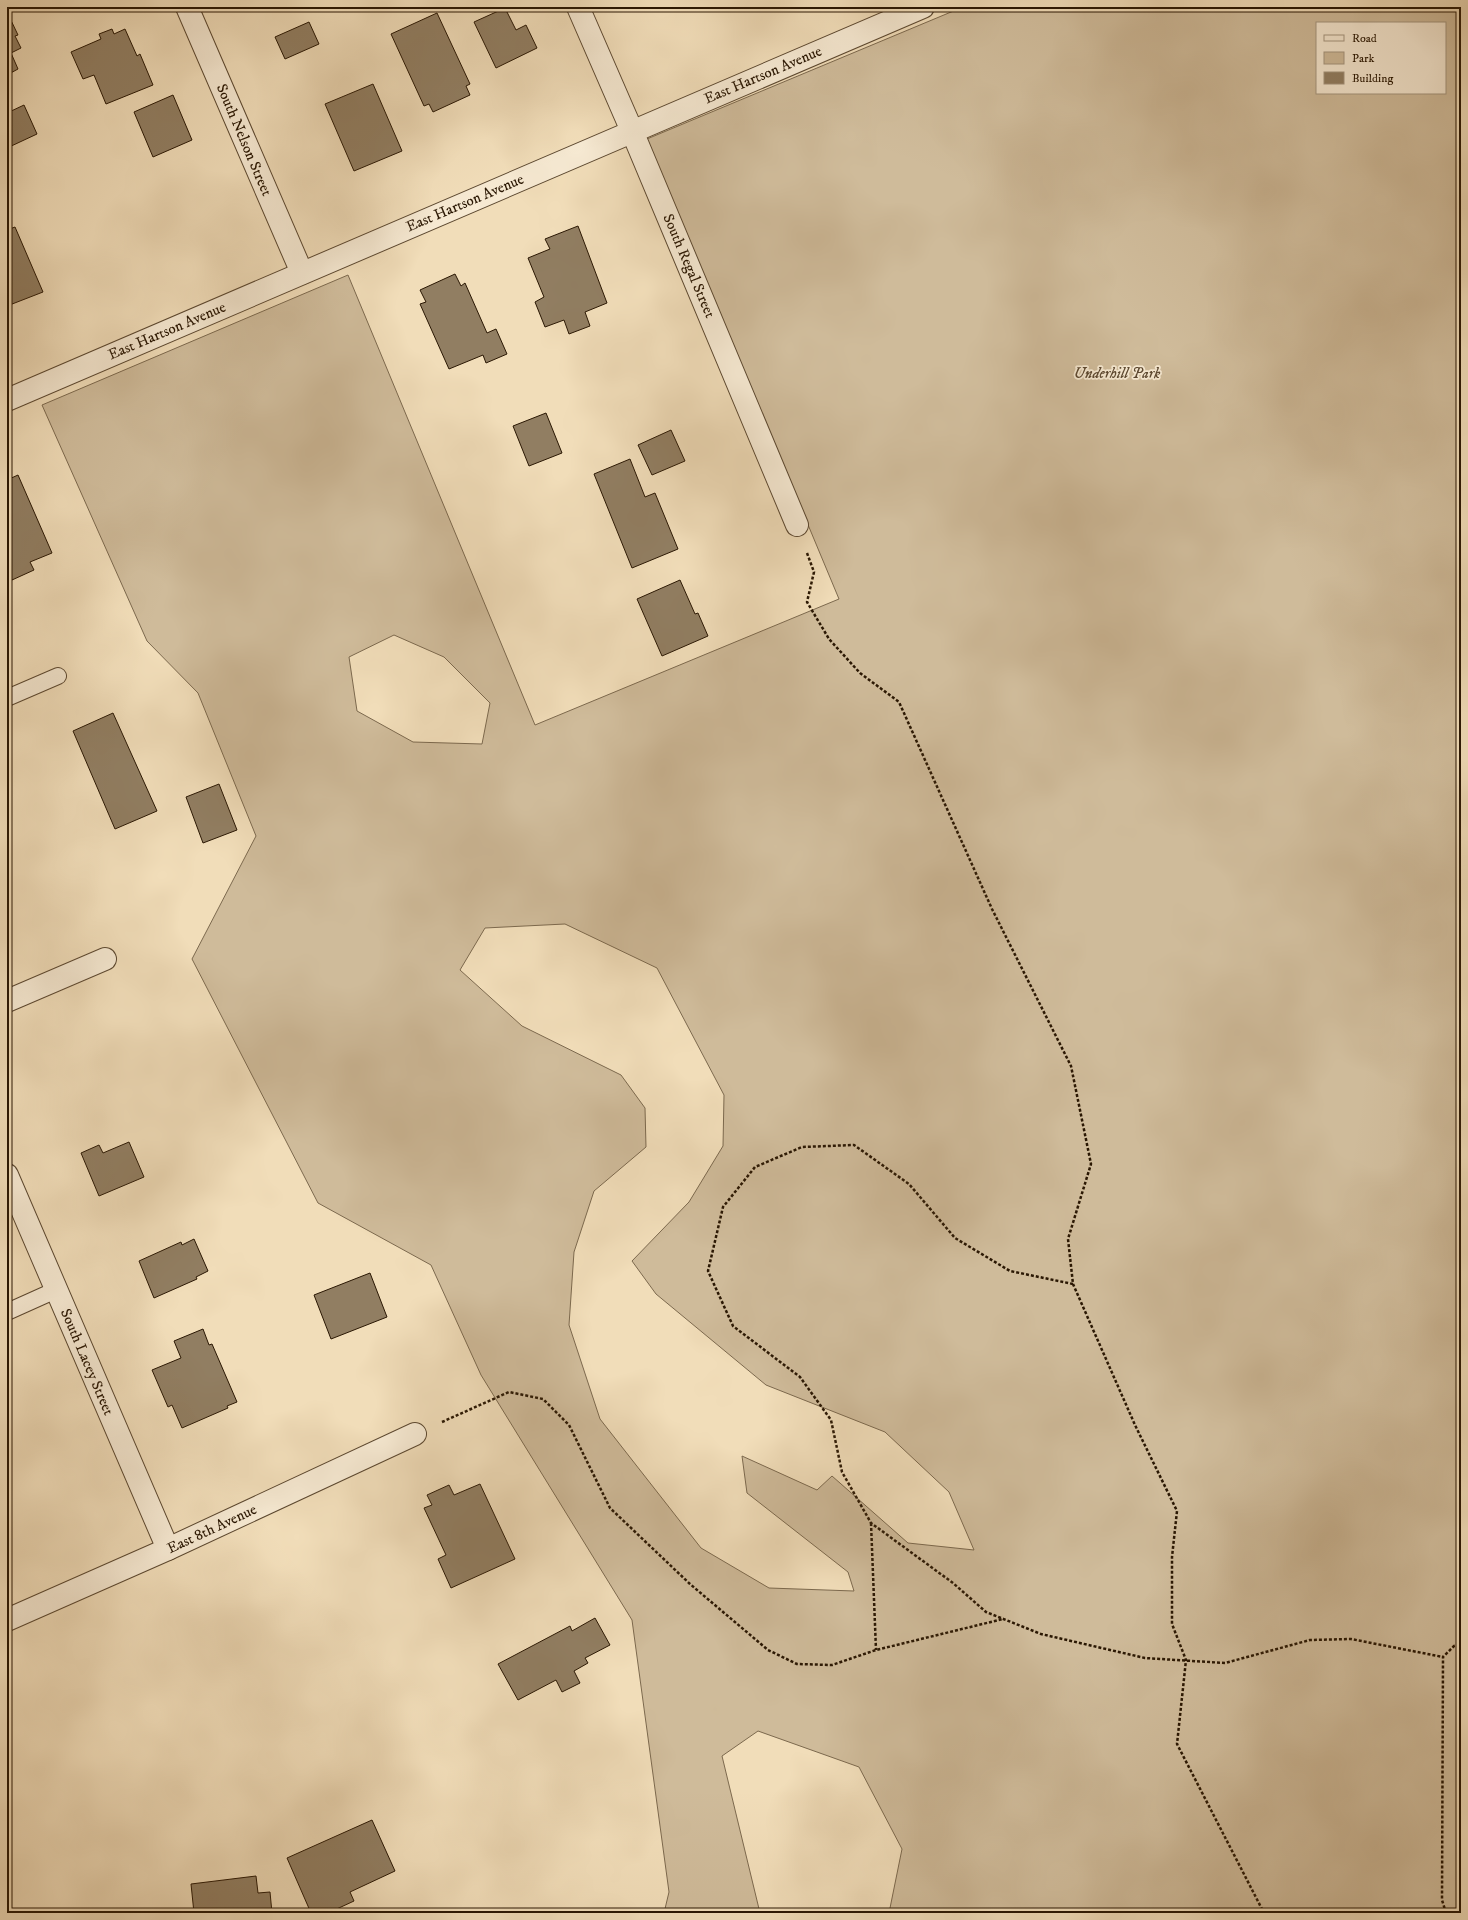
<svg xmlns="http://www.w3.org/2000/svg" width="1468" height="1920" font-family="'IM FELL DW Pica',serif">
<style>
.green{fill:#cfbb9a;stroke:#7c694e;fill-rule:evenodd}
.building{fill:#917e62;stroke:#2a1703}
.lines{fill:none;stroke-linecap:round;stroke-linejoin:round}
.lane-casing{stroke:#5c4830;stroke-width:18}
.street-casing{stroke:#5c4830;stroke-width:24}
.path{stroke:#2a1703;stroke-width:2.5;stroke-dasharray:3 2;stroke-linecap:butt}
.lane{stroke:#f6e9d2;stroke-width:16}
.street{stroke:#f6e9d2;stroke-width:22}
.labels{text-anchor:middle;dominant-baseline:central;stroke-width:3.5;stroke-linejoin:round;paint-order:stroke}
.street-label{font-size:15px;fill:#2a1703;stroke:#f6e9d2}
.park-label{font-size:15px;font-style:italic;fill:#5c4830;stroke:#f6e9d2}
</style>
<rect width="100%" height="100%" fill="#f1ddb9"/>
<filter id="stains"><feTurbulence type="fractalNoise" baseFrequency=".005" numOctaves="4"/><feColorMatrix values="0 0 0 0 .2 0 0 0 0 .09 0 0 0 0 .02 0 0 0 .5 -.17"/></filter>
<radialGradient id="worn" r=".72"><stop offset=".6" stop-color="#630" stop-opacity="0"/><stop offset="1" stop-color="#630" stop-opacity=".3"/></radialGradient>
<path class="green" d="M963,7h498v1906h-572l13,-64 -43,-82 -101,-36 -36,25 38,157h-96l5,-21 -37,-272 -151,-245 -50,-110 -113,-62 -126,-244 64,-123 -58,-143 -51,-52 -105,-236 306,-130 187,450 304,-126 -192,-460zM1317,23h128v70h-128zM394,635l50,22 46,46 -8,41 -69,-2 -56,-31 -8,-54zM565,924l92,44 67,127 -1,51 -34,56 -57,59 24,33 110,91 119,47 64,60 25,58 -66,-7 -76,-67 -15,14 -75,-34 5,37 101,79 6,19 -85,-3 -68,-40 -101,-129 -31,-94 5,-73 20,-61 52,-44 -1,-39 -24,-33 -99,-49 -62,-56 25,-42z"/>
<g class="building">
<polygon points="505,8 516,30 526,25 537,48 496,68 474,22"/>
<polygon points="7,12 18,35 15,36 21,48 11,53 18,69 7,75"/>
<polygon points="437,13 470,84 466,86 470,95 433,112 429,104 424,106 391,34"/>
<polygon points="309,22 319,44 285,59 275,37"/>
<polygon points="112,29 114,34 125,29 137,56 140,54 153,85 106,104 94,75 83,79 71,52 101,39 99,34"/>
<polygon points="373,84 402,151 354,171 325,104"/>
<polygon points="173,95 192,140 153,157 134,112"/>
<polygon points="24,105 37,134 7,148 7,113"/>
<polygon points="578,226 607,303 585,312 590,326 569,334 564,320 545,327 535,302 544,297 528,258 550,249 545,239"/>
<polygon points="15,227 43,292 7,306 7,230"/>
<polygon points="455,274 461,286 465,283 487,333 496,329 507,354 486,363 483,355 449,369 420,304 426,302 420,290"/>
<polygon points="546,413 562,453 529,466 513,426"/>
<polygon points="671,430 685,461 652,475 638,445"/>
<polygon points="630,459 645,497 655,493 678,549 632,568 594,474"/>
<polygon points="18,475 52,553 30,562 34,570 12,580 9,571 7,572 7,480"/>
<polygon points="680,580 695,614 698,613 708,636 662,656 637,599"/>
<polygon points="113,713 157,811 115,829 73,731"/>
<polygon points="219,784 237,830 203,843 186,797"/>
<polygon points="129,1142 144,1177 99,1196 81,1153 99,1145 103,1153"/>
<polygon points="194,1239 208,1271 196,1277 197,1279 154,1298 139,1261 181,1242 182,1245"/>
<polygon points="370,1273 387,1317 331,1339 314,1295"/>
<polygon points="203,1329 209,1345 212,1344 237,1402 227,1406 228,1408 182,1428 172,1405 168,1407 152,1370 181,1358 174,1341"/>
<polygon points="480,1484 515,1559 451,1588 438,1559 446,1555 424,1508 432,1505 427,1495 449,1485 454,1495"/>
<polygon points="595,1618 610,1645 585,1658 588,1663 574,1671 580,1683 562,1692 556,1680 518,1700 498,1664 570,1626 572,1631"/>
<polygon points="372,1820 395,1871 350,1892 354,1901 328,1913 311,1913 287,1858"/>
<polygon points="256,1876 258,1893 270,1892 272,1913 194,1913 191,1884"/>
</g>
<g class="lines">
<defs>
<g id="lane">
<polyline points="7,698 58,676"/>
<polyline points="7,1312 56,1290"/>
</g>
<g id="street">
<polyline points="187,7 302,273"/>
<polyline points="578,7 632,131 797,525"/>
<polyline points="7,400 923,7"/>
<polyline points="7,1001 105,959"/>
<polyline points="7,1175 168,1549"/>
<polyline points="7,1620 168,1549 415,1434"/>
</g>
</defs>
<use href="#lane" class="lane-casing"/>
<use href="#street" class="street-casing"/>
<g class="path">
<polyline points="807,553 814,572 807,602 829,639 860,673 899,702 992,909 1071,1066 1091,1164 1068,1239 1073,1284 1135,1425 1177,1511 1172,1557 1172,1624 1186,1660 1177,1744 1264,1913"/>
<polyline points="1073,1284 1010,1271 955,1238 909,1184 854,1145 802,1147 755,1167 723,1207 708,1271 733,1326 800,1377 831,1420 842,1472 871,1523 953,1583 986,1612 1041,1634 1145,1658 1225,1663 1310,1640 1351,1639 1443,1657"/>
<polyline points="442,1422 509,1392 543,1399 569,1425 610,1508 690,1584 768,1650 797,1664 832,1665 876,1650 1003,1619"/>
<polyline points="871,1523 876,1650"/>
<polyline points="1446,1913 1442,1900 1443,1657 1454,1646 1461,1644"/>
</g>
<use href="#lane" class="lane"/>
<use href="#street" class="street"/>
</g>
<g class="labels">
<g class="street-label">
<text transform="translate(763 75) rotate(-23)">East Hartson Avenue</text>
<text transform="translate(244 140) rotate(67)">South Nelson Street</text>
<text transform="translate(465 203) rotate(-23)">East Hartson Avenue</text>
<text transform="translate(689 266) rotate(67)">South Regal Street</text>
<text transform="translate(167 331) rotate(-23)">East Hartson Avenue</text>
<text transform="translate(87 1362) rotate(67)">South Lacey Street</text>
<text transform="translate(212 1529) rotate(-25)">East 8th Avenue</text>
</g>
<g class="park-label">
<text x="1117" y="373">Underhill Park</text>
</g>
</g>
<rect width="1468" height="1920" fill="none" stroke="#f1ddb9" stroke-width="24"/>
<rect x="8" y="8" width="1452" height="1904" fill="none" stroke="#2a1703" stroke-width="2"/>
<rect x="12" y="12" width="1444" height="1896" fill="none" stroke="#2a1703"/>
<rect x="1316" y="22" width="130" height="72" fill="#f6e9d2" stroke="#a4957f"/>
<rect x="1324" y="35" width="20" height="6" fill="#f6e9d2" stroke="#a4957f"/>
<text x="1352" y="42" font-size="12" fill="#2a1703">Road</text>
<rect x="1324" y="52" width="20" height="12" fill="#cfbb9a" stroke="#a4957f"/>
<text x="1352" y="62" font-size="12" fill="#2a1703">Park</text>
<rect x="1324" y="72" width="20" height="12" fill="#917e62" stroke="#a4957f"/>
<text x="1352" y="82" font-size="12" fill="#2a1703">Building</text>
<rect width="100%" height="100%" filter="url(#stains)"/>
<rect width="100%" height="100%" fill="url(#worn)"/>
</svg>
